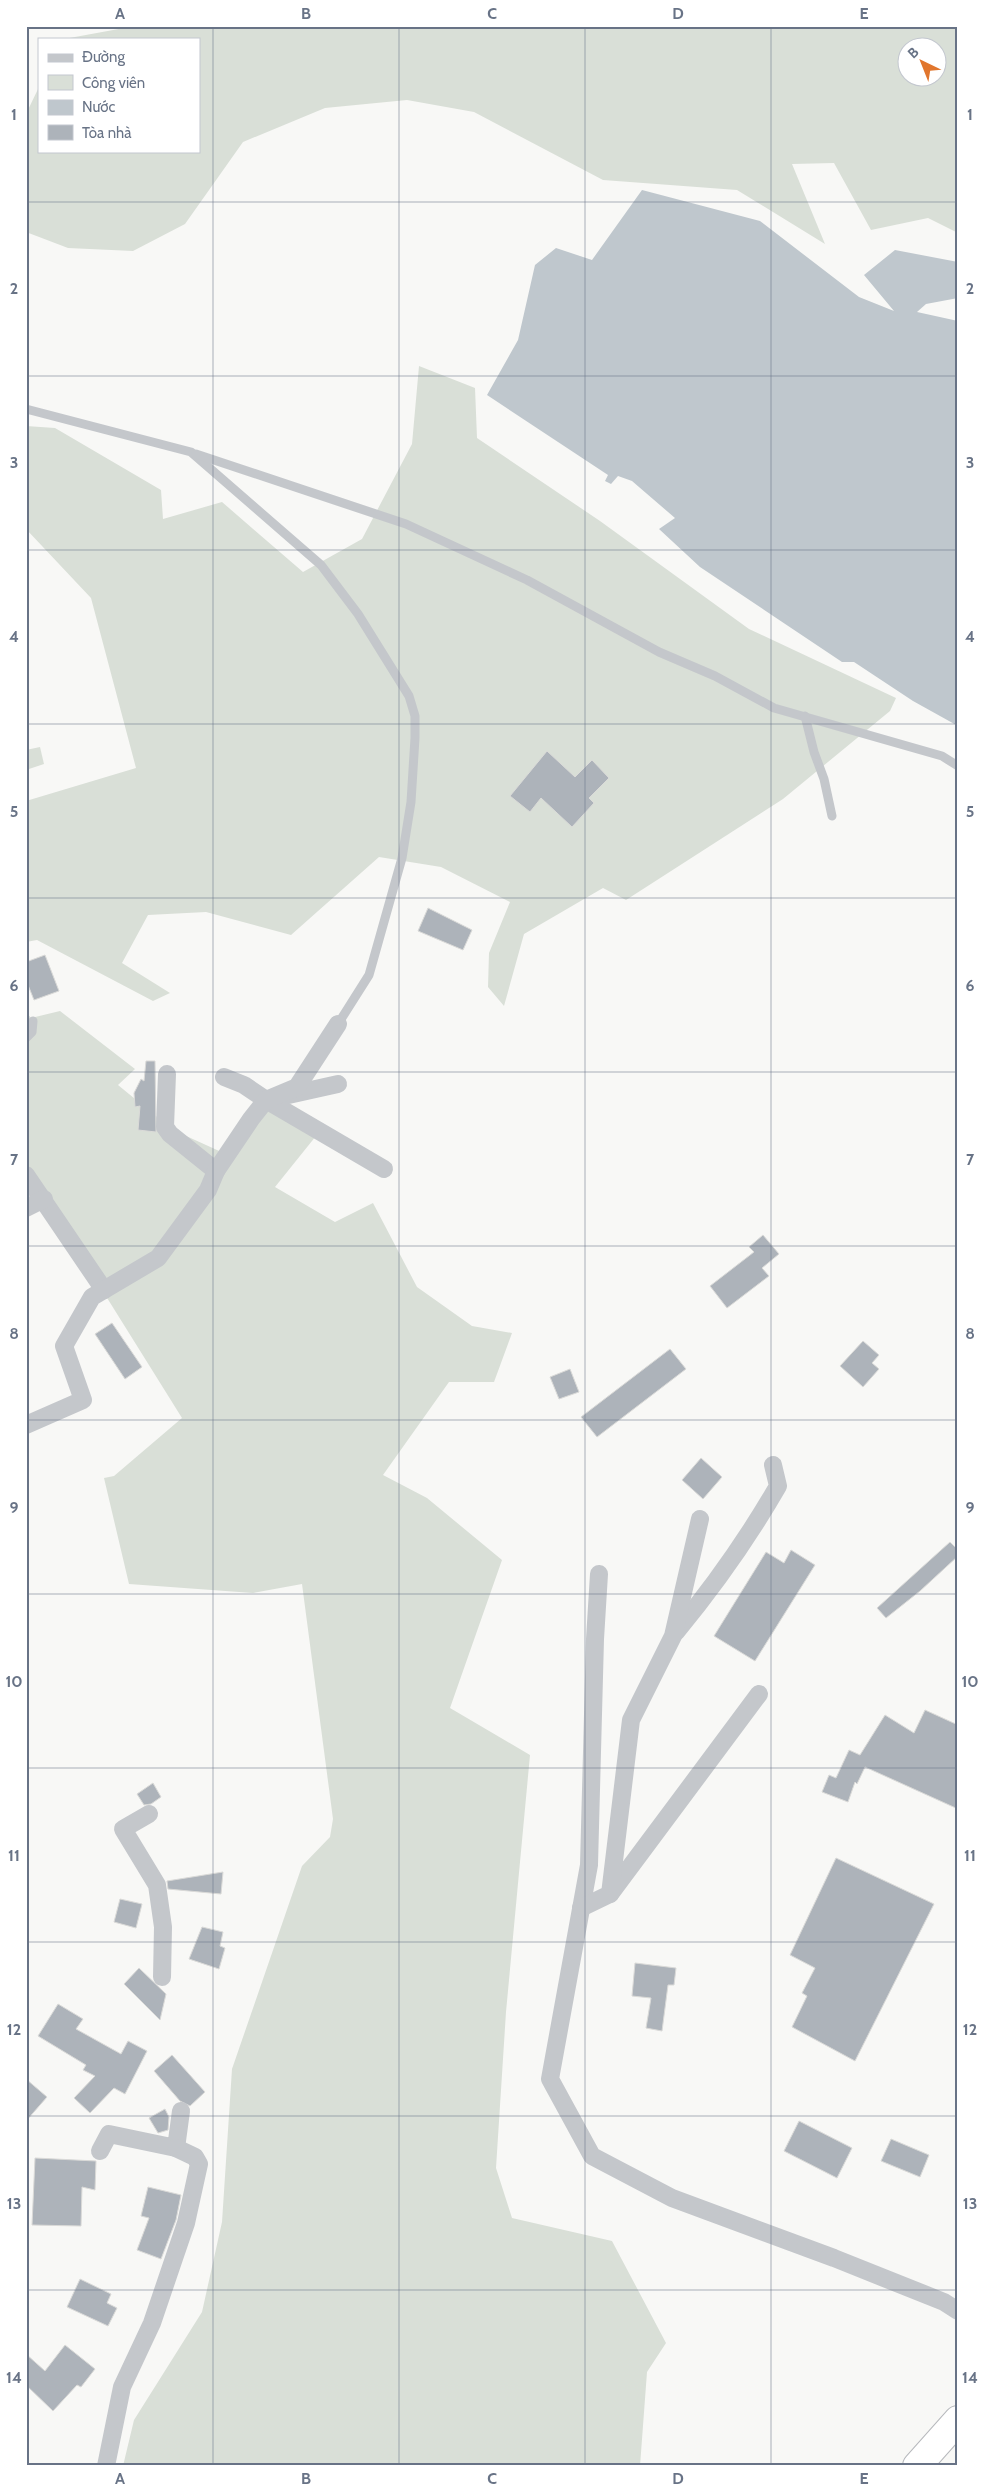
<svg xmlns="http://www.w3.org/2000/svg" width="984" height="2492" font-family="Cabin,sans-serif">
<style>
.green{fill:#d9dfd7;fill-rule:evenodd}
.water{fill:#bfc7cd}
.building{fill:#adb3ba;stroke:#dadad8}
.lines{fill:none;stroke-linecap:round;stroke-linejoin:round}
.highway-casing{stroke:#b7b9bd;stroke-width:30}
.lane{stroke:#c4c7cb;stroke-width:9}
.street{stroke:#c4c7cb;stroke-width:18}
.highway{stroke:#fff;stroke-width:28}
.grid{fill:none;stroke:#687386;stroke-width:1;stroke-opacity:0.55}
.neatline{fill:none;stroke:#687386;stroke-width:2}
.grid-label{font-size:16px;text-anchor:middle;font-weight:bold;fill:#687386}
</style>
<rect width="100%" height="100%" fill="#f8f8f6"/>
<g class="green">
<path d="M135,26h823v207l-30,-15 -57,12 -37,-67 -42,1 33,80 -88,-54 -134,-10 -129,-68 -67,-12 -82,8 -82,34 -58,82 -52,27 -65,-3 -42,-16v-118l13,-27v64h160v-112h-135zM906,48h30v30h-30z"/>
<polygon points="419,366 475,388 477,438 600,521 749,629 896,698 890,711 783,799 626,900 603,888 524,934 504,1006 488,987 489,953 510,902 441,867 379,857 291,935 206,912 148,915 122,963 170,993 153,1001 37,940 26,942 26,801 136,768 91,598 26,529 26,426 55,428 161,490 163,519 222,502 303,572 362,539 412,444"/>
<polygon points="40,747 44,764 26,770 26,750"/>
<polygon points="60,1011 135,1069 118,1085 173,1130 228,1155 268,1100 316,1136 275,1187 335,1222 373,1203 417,1287 472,1326 512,1333 494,1382 449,1382 383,1475 427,1498 502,1560 450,1708 530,1755 506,2012 496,2168 512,2218 612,2241 666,2343 647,2372 640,2466 123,2466 134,2420 202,2312 222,2222 232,2069 302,1866 330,1837 333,1819 302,1584 253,1593 129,1584 104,1478 114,1476 182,1418 26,1168 26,1012 31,1018"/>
</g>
<polygon class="water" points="642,190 760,221 859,297 894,311 864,275 895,250 958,262 958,298 926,304 917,312 958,321 958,726 913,701 854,662 842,662 700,567 659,529 675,518 632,481 618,476 611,484 605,481 608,475 487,395 518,340 535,265 556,248 592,260"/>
<g class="building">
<polygon points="547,751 575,777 592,760 609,778 589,798 594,803 572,827 541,798 530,812 510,796"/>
<polygon points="428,908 472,930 463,950 418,931"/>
<polygon points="45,955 59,991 34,1000 26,980 26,962"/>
<polygon points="146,1061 155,1061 156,1132 138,1130 140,1106 135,1107 134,1093 141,1079 144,1081"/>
<polygon points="763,1235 779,1254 762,1268 769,1276 727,1308 710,1286 754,1252 749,1247"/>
<polygon points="112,1323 142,1367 125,1379 95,1334"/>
<polygon points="863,1341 879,1355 872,1363 879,1369 863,1387 840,1366"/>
<polygon points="670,1349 686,1369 597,1437 581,1417"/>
<polygon points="570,1369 579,1392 559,1399 550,1377"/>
<polygon points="701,1458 722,1477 703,1499 682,1480"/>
<polygon points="950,1542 958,1550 958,1556 920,1591 886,1618 877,1608"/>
<polygon points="791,1550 815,1565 755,1661 714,1636 766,1552 784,1563"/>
<polygon points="925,1710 958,1725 958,1809 865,1767 857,1784 855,1782 848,1802 822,1792 829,1775 836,1778 849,1750 860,1755 885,1715 914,1733"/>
<polygon points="153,1783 161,1797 151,1804 144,1805 137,1794"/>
<polygon points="836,1858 934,1904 855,2061 792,2027 807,1996 802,1993 815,1968 790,1955"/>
<polygon points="223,1872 221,1894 168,1889 167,1881"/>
<polygon points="120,1899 142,1904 136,1928 114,1922"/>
<polygon points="202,1927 223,1932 220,1946 225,1948 219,1969 189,1959"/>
<polygon points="635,1963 676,1968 674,1985 668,1985 662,2031 646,2028 651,1998 632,1996"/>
<polygon points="139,1968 166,1994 160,2020 124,1984"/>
<polygon points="58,2004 83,2019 76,2029 121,2054 128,2041 147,2051 125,2094 114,2088 90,2113 74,2098 95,2076 83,2070 86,2065 38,2036"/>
<polygon points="172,2055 205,2092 190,2106 180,2101 154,2071"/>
<polygon points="26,2079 47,2097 26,2121"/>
<polygon points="165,2109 169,2117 168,2130 158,2133 149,2118"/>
<polygon points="799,2121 852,2148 837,2178 784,2151"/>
<polygon points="891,2139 929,2155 920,2177 881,2161"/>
<polygon points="35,2158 96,2161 95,2190 82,2187 81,2226 32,2225"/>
<polygon points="148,2187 181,2195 176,2220 161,2259 137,2250 149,2218 141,2216"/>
<polygon points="80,2279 111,2294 107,2303 117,2308 108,2326 67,2307"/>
<polygon points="65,2345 95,2369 81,2387 77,2385 53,2411 26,2385 26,2354 45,2371"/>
</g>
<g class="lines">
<defs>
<polyline id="highway" points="917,2466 958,2420"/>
</defs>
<use href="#highway" class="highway-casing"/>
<g class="lane">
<polyline points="26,409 191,452 321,565 358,614 409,696 415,716 415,738 411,802 402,858 369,975 338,1024"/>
<polyline points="196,454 406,524 527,580 659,652 715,676 774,708 942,756 958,766"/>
<polyline points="805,716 814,752 824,779 832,816"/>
<polyline points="26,1038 32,1032 33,1021"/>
</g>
<g class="street">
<polyline points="167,1074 165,1127 170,1134 216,1171"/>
<polyline points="224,1077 244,1085 266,1100"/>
<polyline points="338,1084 266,1100 384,1169"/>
<polyline points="26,1175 104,1290"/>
<polyline points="26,1208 44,1199"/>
<polyline points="26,1425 83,1400 64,1346 92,1297 158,1258 208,1190 216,1171 251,1119 266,1100 297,1087 338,1024"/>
<polyline points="599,1574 595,1639 589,1865 550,2079 592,2156 672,2198 834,2258 944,2302 958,2311"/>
<path d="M676,1632c38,-46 72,-94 102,-146l-5,-21"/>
<polyline points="149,1814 123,1829 157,1885 163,1927 162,1977"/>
<polyline points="610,1894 759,1694"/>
<polyline points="581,1908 610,1894 631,1720 673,1636 700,1519"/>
<polyline points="100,2151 109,2134 176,2148 181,2111"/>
<polyline points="106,2466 122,2387 152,2323 186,2223 199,2164 195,2157 176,2148"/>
</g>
<use href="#highway" class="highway"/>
</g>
<path class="grid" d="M213,26v2440M399,26v2440M585,26v2440M771,26v2440M26,202h932M26,376h932M26,550h932M26,724h932M26,898h932M26,1072h932M26,1246h932M26,1420h932M26,1594h932M26,1768h932M26,1942h932M26,2116h932M26,2290h932"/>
<rect width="984" height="2492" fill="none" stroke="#ffffff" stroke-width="55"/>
<rect x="38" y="38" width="162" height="115" fill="#ffffff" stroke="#c3c7cf"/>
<rect x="48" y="54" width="25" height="8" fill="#c4c7cb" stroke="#c3c7cf"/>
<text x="82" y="62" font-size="15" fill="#687386">Đường</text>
<rect x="48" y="75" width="25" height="15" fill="#d9dfd7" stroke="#c3c7cf"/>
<text x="82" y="88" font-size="15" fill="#687386">Công viên</text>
<rect x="48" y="100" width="25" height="15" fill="#bfc7cd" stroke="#c3c7cf"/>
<text x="82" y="112" font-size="15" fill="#687386">Nước</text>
<rect x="48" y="125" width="25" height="15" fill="#adb3ba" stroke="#c3c7cf"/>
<text x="82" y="138" font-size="15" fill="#687386">Tòa nhà</text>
<g transform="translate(922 62) rotate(317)"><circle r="24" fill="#ffffff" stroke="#c3c7cf"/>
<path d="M0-4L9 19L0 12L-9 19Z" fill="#e1762d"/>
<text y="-8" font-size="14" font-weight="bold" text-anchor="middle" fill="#687386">B</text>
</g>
<rect x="28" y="28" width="928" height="2436" class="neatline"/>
<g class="grid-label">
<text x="120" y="19">A</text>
<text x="306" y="19">B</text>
<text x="492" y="19">C</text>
<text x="678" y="19">D</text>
<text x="864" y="19">E</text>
<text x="14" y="120">1</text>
<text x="970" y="120">1</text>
<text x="14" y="294">2</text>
<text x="970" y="294">2</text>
<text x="14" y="468">3</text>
<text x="970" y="468">3</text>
<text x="14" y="642">4</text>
<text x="970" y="642">4</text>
<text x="14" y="817">5</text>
<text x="970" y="817">5</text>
<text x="14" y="991">6</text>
<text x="970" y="991">6</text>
<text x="14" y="1165">7</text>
<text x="970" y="1165">7</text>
<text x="14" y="1339">8</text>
<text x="970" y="1339">8</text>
<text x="14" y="1513">9</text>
<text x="970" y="1513">9</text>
<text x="14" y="1687">10</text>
<text x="970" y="1687">10</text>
<text x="14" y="1861">11</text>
<text x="970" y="1861">11</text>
<text x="14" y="2035">12</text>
<text x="970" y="2035">12</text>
<text x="14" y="2209">13</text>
<text x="970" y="2209">13</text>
<text x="14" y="2383">14</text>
<text x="970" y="2383">14</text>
<text x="120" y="2484">A</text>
<text x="306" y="2484">B</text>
<text x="492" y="2484">C</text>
<text x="678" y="2484">D</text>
<text x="864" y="2484">E</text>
</g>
</svg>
